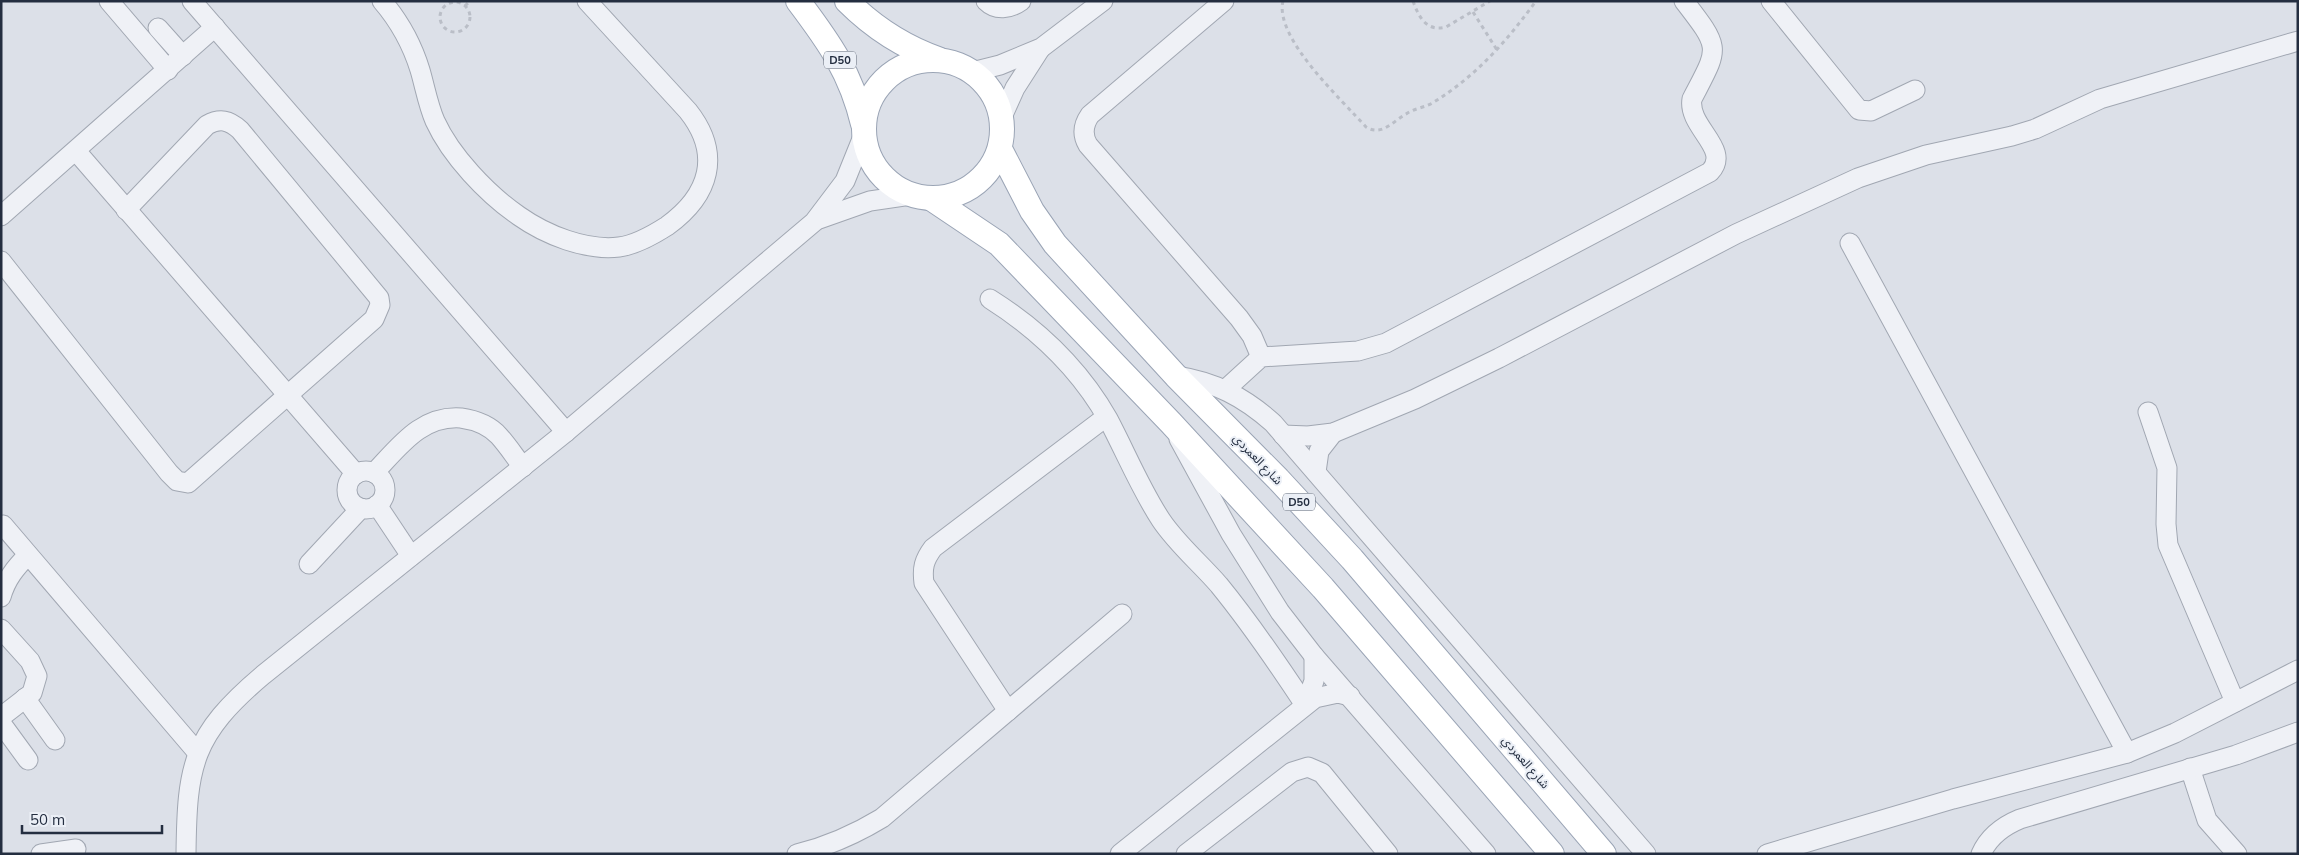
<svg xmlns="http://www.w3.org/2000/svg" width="2299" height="855" font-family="Mulish,'Noto Sans Arabic',sans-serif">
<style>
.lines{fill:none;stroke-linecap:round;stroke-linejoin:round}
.minor-casing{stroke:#a1a7b2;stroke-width:21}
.major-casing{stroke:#9aa4b5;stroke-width:26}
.path{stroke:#babec7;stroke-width:3;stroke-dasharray:4 4;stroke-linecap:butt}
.minor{stroke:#eff1f6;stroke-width:19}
.major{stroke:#fff;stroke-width:24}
.labels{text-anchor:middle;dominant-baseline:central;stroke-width:4;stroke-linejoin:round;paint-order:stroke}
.shield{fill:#ebeff6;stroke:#606877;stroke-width:1}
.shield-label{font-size:11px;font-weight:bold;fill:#242e40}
.street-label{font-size:12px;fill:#242e40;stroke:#ebeff6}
</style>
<rect width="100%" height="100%" fill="#dce0e8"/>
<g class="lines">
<defs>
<g id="minor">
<polyline points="109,1 168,70"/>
<polyline points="192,1 566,432"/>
<path d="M382,1c18,21 30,43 38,69 5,17 8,35 15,51 16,35 52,73 84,95 27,19 67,35 100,31 16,-2 34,-12 48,-21 43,-31 55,-72 21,-115l-101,-110"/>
<path d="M986,1c10,10 24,8 35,0"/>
<path d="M1224,1l-134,114c-7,10 -8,20 -2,30l151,173 13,18 9,21"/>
<polyline points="1771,1 1859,110 1871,111 1915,90"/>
<polyline points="158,28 183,56"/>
<polyline points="972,72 1000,65 1041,48 1103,1"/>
<polyline points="1002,117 1015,88 1040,49"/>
<polyline points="76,151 356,474"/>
<polyline points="1,216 215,27"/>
<polyline points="819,219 870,201 911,195"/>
<polyline points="1850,243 2127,753"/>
<path d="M1,261l168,212 8,8 11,2 186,-164 6,-14 -1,-7 -139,-168c-11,-10 -20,-12 -33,-5l-81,85"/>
<path d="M990,299c49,31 89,69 118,120 18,34 32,69 53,101 16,24 39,43 58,65 31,38 59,79 86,120"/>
<path d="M1176,376c39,6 68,21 97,47l373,431"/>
<path d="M1226,389l35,-32 97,-6 28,-8 324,-171c22,-23 -23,-45 -18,-73 27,-52 30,-49 -8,-98"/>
<polyline points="2148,412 2167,468 2166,524 2168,545 2235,702"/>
<polyline points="1283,435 1308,436 1333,433 1415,399 1499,358 1736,234 1858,178 1926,155 2012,136 2035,129 2100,99 2298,41"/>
<polyline points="1179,439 1231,534 1280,612 1314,656 1486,854"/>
<circle cx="366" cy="490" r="19"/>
<polyline points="1316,472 1319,451 1333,433"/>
<path d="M374,473c25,-26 47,-58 87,-55 14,2 29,8 38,18 9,10 16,21 24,31"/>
<polyline points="377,505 411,556"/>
<polyline points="3,525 197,752"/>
<polyline points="309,564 361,508"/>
<path d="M1,597c5,-18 15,-30 27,-42"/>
<polyline points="1,629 30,661 37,676 32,693 1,717"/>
<polyline points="25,698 55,740"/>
<polyline points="1305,705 1314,681 1314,656"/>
<path d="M1008,711l-84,-128c-2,-15 0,-23 9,-35l173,-131"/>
<polyline points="1,723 28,760"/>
<polyline points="2190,768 2207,820 2237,854"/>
<polyline points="41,854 76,849"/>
<path d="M186,854c1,-89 6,-119 77,-179l303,-243 248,-210 31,-41 19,-47"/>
<path d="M797,854c32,-8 57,-19 85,-36l240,-204"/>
<polyline points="1120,854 1315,698 1338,693 1350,696"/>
<polyline points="1186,854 1292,772 1308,767 1322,773 1388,854"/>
<polyline points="1767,854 1953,799 2127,753 2175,733 2298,670"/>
<path d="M1981,854c8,-18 22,-28 39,-35l216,-64 62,-23"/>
</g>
<g id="major">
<path d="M798,1c31,41 53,72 65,123"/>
<path d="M847,1c26,26 57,46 91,58"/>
<circle cx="933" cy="129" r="69"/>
<polyline points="1000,149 1032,211 1055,244 1176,376 1278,479 1352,559 1604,854"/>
<polyline points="932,199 999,244 1171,423 1323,588 1552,854"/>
</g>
</defs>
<use href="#minor" class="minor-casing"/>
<use href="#major" class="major-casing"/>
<g class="path">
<path d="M1283,1c-9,37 59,99 83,126 16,10 27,-6 40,-13 8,-6 19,-6 28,-12 42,-26 73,-61 102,-101"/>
<path d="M1413,1c6,17 14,31 33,26l44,-26"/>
<circle cx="455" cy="17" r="15"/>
<polyline points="465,6 470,1"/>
<polyline points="1473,12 1497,50"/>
</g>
<use href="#minor" class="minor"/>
<use href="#major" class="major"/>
</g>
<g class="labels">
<g class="shield">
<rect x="824" y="51.5" width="32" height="17" rx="4"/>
<rect x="1283" y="493.5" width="32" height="17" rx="4"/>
</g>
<g class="shield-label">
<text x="840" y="60">D50</text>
<text x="1299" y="502">D50</text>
</g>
<g class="street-label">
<text transform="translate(1258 459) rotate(46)">شارع العمردي</text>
<text transform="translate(1526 762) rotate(49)">شارع العمردي</text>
</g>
</g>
<rect width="2299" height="855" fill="none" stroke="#242e40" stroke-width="5"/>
<path d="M22 825v8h140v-8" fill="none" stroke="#242e40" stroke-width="2.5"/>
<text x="30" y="825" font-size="15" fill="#242e40" stroke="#ebeff6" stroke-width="4" paint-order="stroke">50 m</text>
</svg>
